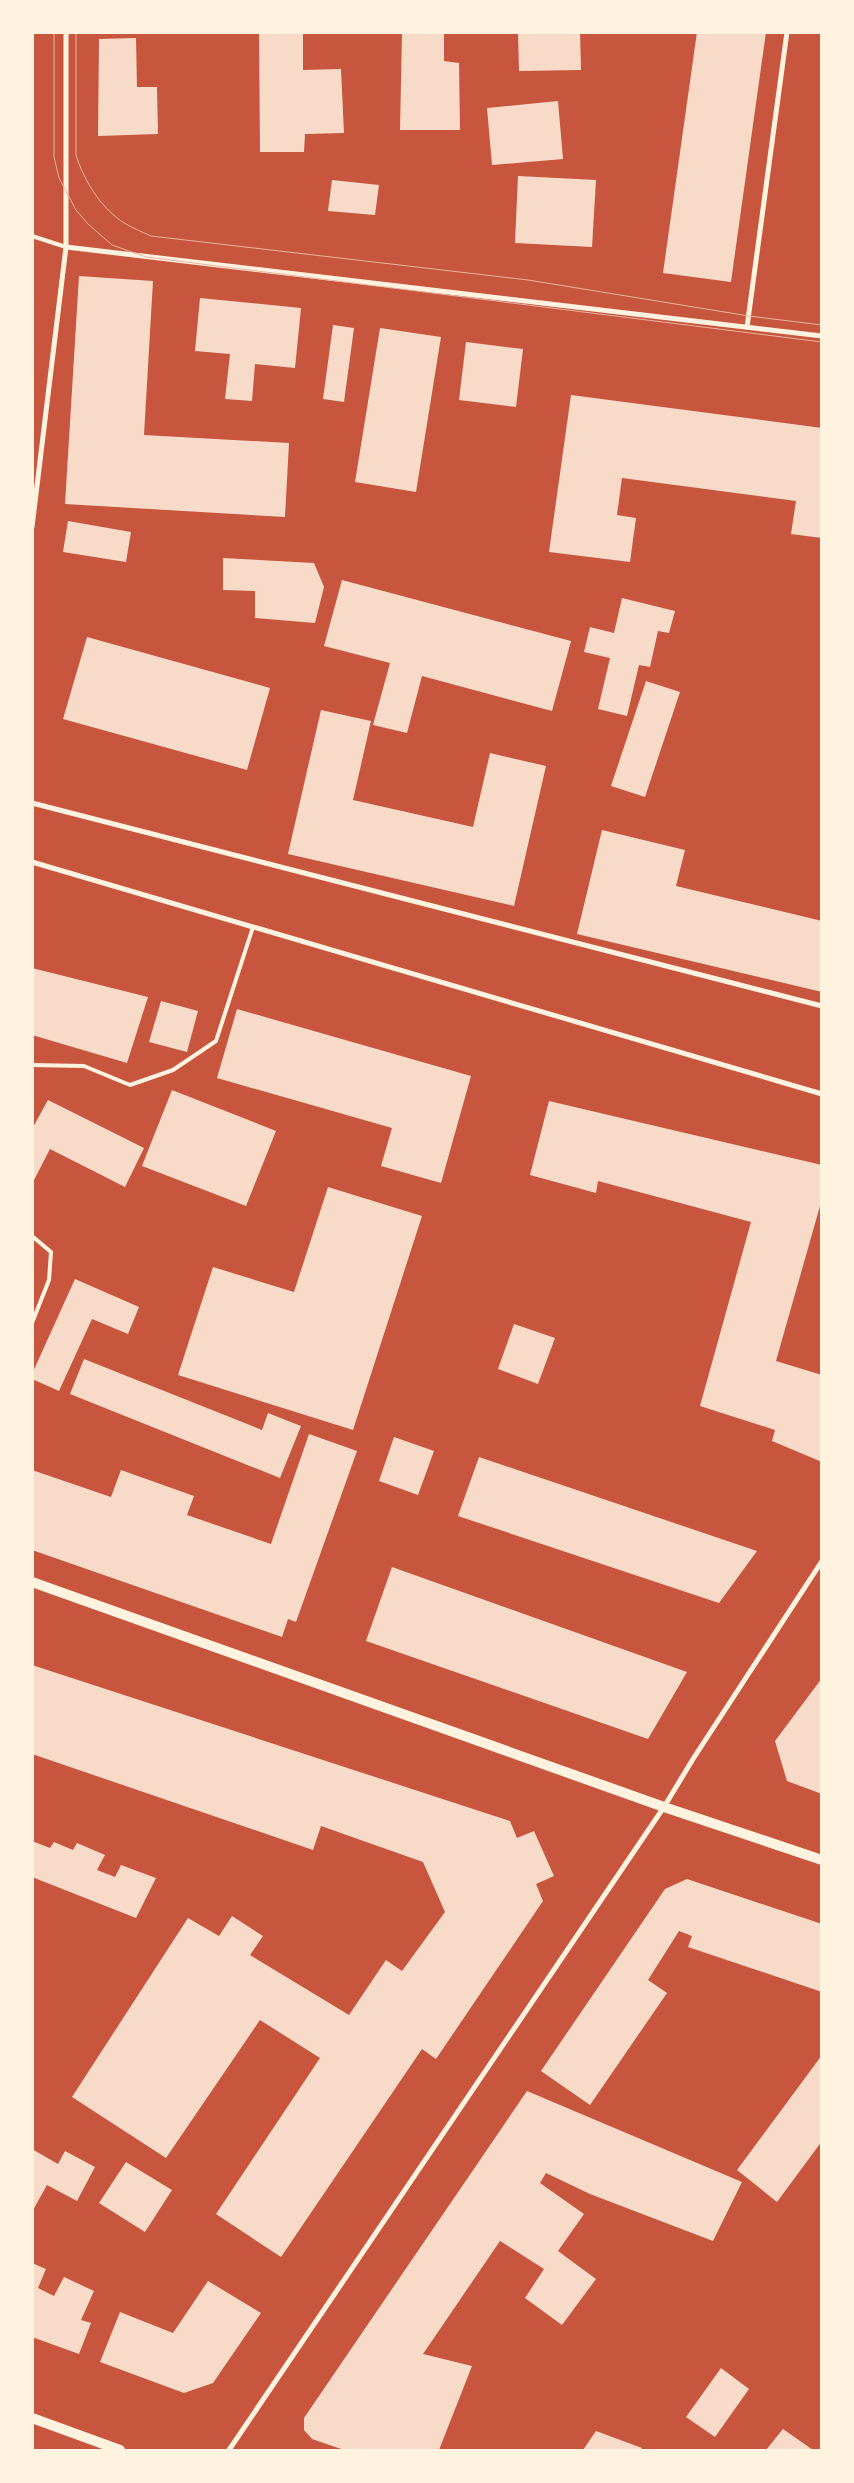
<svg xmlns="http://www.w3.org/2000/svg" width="854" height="2483" font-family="'PT Serif',serif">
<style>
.building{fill:#f7dbc8}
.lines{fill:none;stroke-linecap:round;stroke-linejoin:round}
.service{stroke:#fff3e0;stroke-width:4}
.minor{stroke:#fff3e0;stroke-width:5}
.secondary{stroke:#fff3e0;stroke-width:10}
.tram{stroke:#e9b49f;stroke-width:1}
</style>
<rect width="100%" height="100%" fill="#c8553d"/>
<g class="building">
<polygon points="259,32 303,32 303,70 341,69 344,133 305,134 304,152 260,152"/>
<polygon points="402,32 444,32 444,61 459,63 460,130 400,130"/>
<polygon points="518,32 580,32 581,70 519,71"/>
<polygon points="697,32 766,32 731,282 663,273"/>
<polygon points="136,38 137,87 157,87 158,134 98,136 99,39"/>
<polygon points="558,101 563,159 492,165 487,108"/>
<polygon points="518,176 596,180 592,247 515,243"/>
<polygon points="332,180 379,185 375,215 328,211"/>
<polygon points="79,276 153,281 144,435 289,443 285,517 65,504"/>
<polygon points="200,298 301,308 295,368 255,364 252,401 225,399 230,354 195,351"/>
<polygon points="333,325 354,328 344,402 323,399"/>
<polygon points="380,328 441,337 416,492 355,482"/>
<polygon points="466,342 523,349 516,407 459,400"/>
<polygon points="571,395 822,428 822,538 791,534 796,501 622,478 617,515 636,518 630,562 549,552"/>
<polygon points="68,521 131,532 126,562 63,552"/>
<polygon points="223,558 314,563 324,587 315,623 255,618 255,591 223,590"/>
<polygon points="342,580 571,641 552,711 422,676 407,733 373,725 390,663 324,646"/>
<polygon points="622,598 675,611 669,633 658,631 650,667 639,665 627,716 598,709 610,658 584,652 590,627 614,633"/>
<polygon points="87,637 270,688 247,770 63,719"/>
<polygon points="646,681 680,692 645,797 611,786"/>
<polygon points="321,710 371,721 353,800 473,827 490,753 546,766 514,906 288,854"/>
<polygon points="602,830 685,850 676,886 822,921 822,992 577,934"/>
<polygon points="32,968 148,997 127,1063 32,1035"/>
<polygon points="161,1001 198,1011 187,1052 149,1042"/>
<polygon points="237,1009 471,1076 441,1183 381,1166 392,1128 217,1078"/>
<polygon points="172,1090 276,1131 246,1206 142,1166"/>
<polygon points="48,1100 144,1148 125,1187 50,1149 32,1184 32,1129"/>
<polygon points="549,1101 822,1165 822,1199 776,1361 822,1375 822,1462 772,1441 775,1430 700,1406 751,1222 598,1181 596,1193 530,1175"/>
<polygon points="328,1187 422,1216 353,1430 178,1375 213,1267 294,1292"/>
<polygon points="75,1279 139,1307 128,1334 92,1319 59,1391 32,1379 32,1374"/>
<polygon points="514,1324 555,1338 538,1384 498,1369"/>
<polygon points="84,1359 262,1430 268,1413 301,1426 280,1478 70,1394"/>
<polygon points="309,1434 357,1451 296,1622 288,1619 282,1637 32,1550 32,1470 111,1497 121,1470 194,1496 187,1515 271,1544"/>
<polygon points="394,1437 434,1451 418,1495 379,1481"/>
<polygon points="479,1457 757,1551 719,1603 458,1516"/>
<polygon points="392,1567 687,1672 648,1739 366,1641"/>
<polygon points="32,1665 510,1821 517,1838 534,1831 554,1876 536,1884 543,1901 436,2059 422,2049 281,2257 216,2214 320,2058 260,2020 166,2158 72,2097 188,1918 219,1936 232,1916 263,1936 250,1955 349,2015 386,1960 402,1971 445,1912 423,1862 321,1826 313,1850 32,1754"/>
<polygon points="822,1678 822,1794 787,1781 775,1741"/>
<polygon points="32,1841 50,1848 54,1842 73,1850 77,1843 105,1855 97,1870 115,1877 121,1865 156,1878 136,1918 32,1877"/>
<polygon points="687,1879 822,1924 822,1992 688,1947 692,1936 679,1931 648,1980 667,1993 590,2105 541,2071 665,1889"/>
<polygon points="822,2055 822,2141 777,2202 737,2170"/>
<polygon points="527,2091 742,2182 713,2241 590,2194 546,2173 540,2183 584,2214 558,2251 596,2279 562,2325 525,2298 544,2269 500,2241 423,2354 472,2366 439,2450 344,2450 312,2439 304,2430 304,2418"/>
<polygon points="32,2149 58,2164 65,2151 95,2167 77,2201 47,2185 32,2212"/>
<polygon points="126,2162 172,2190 145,2232 99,2203"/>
<polygon points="32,2263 46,2269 38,2288 54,2296 64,2277 94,2291 81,2320 91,2323 79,2354 32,2337"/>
<polygon points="208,2281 261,2313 213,2383 184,2393 100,2362 120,2312 173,2333"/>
<polygon points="721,2368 749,2389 715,2437 686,2417"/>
<polygon points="783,2429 813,2450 766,2450"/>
<polygon points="596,2431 642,2448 640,2450 583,2450"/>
</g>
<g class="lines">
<g class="service">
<polyline points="32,236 66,247"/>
<polyline points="32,1065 84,1066 130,1085 173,1070 216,1041 253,927"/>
<polyline points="32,1236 51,1252 49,1280 32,1323"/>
</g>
<g class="minor">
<polyline points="66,247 822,336"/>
<polyline points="747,327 787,32"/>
<polyline points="32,527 66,247 66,32"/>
<polyline points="32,803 822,1006"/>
<polyline points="32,862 822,1094"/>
<polyline points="229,2450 664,1807 693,1759 822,1561"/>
</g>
<g class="secondary">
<polyline points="32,1582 664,1807 822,1860"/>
<polyline points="32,2418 120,2450"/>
</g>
<g class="tram">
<polyline points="54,32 54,157 59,178 76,210 88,224 112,245 146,257 822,342"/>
<path d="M76,32v123c8,26 26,55 50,69 8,5 17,8 25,12l377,44 221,36 73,9"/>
</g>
</g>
<rect width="854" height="2483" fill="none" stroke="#fff3e0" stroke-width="68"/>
</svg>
